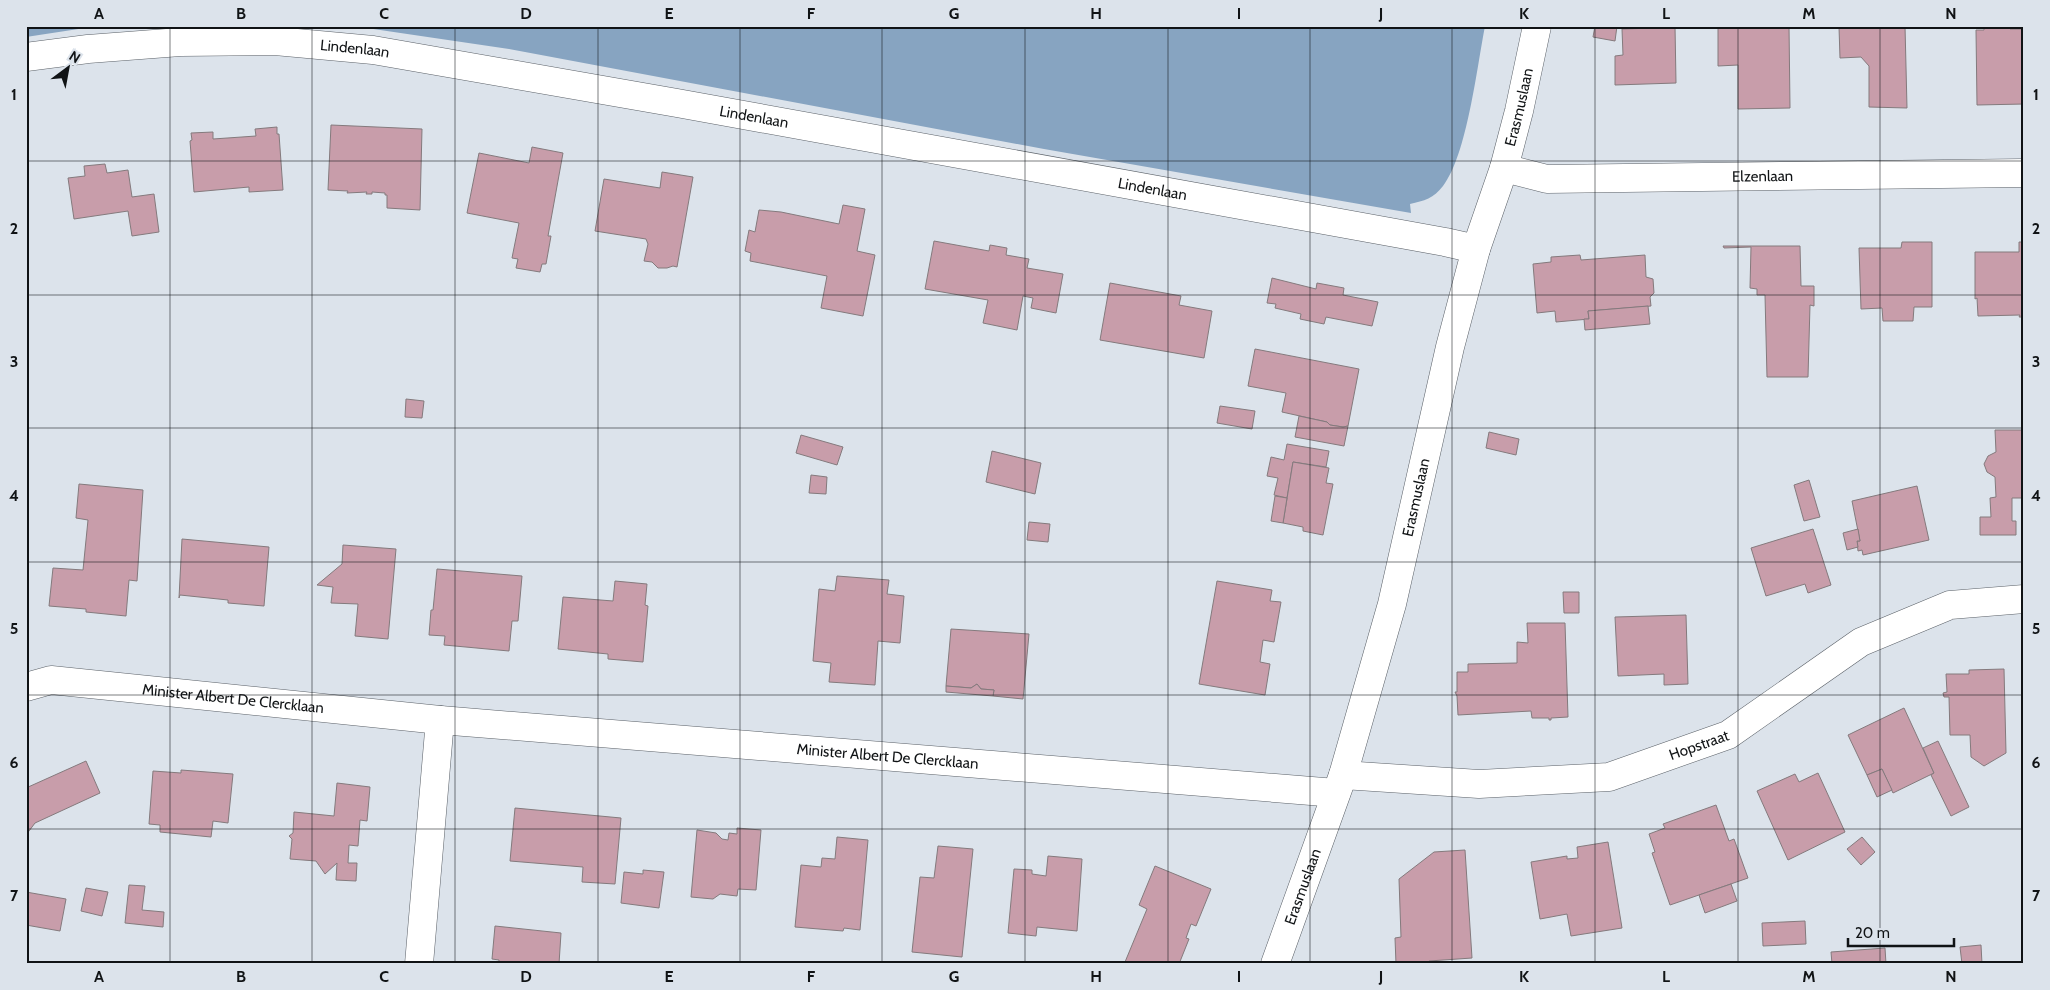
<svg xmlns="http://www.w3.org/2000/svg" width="2050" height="990" font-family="Cabin,sans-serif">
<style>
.forest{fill:#87a4c1}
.building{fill:#c89daa;stroke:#847a7d}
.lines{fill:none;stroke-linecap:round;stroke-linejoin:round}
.street-casing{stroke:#5b6168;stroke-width:29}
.street{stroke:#fff;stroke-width:28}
.grid{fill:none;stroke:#101315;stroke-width:1;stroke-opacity:0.55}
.labels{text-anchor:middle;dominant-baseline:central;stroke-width:4;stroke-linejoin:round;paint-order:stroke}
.street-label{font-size:15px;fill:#101315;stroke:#dce3eb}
.neatline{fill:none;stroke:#101315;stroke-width:2}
.grid-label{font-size:16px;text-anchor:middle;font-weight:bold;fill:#101315}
</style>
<rect width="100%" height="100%" fill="#dce3eb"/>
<g class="forest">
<polygon points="26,26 98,26 26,37"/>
<path d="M353,26h1132c-8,41 -18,129 -42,160 -9,12 -19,15 -33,18l1,9 -367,-64 -535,-100z"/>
</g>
<g class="building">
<polygon points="1595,26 1617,26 1615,41 1593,37"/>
<polygon points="1654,26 1675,26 1676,83 1615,85 1615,56 1623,55 1622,29 1654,28"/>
<polygon points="1718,26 1789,26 1790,108 1738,109 1738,65 1718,66"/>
<polygon points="1905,26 1907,108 1869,107 1869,66 1861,57 1840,58 1839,27"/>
<polygon points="1984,26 2010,26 2010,29 2024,29 2024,104 1977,105 1976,30 1984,30"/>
<polygon points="331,125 422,129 420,210 387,208 387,195 385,195 385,193 372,192 372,194 366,194 367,192 347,193 348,191 328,190"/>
<polygon points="277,127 277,134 279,134 283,190 249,192 249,187 194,192 190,141 192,140 191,133 213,132 213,139 256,136 255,129"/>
<polygon points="532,147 563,153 548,236 551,236 546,264 542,264 540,272 516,268 518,259 512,258 519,223 467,213 479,153 529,163"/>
<polygon points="105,164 107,173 128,170 132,197 154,194 159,232 132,236 128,211 74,219 68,178 85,176 84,166"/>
<polygon points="662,172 693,177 677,267 673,266 667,268 658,268 652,262 644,261 648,244 646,239 595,231 604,179 660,188"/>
<polygon points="843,205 865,209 857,251 875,255 863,316 821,308 827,276 750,261 751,253 745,251 749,230 755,232 759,210 781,212 839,224"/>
<polygon points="934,241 989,251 990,245 1007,248 1006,255 1029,259 1027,268 1063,274 1056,313 1031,308 1033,298 1023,296 1017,330 983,323 988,300 925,289"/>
<polygon points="1902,242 1932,242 1932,307 1914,307 1913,321 1883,321 1882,308 1861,309 1859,248 1901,248"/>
<polygon points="2019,242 2024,242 2024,317 2019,317 2020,315 1978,316 1977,298 1975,299 1975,252 2019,252"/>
<polygon points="1723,246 1800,246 1801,286 1814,286 1814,306 1810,305 1808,377 1767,377 1765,295 1757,295 1757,289 1750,288 1751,247 1724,248"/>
<polygon points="1580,255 1581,260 1645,255 1646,277 1653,279 1654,293 1650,297 1651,306 1588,311 1589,319 1556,322 1555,311 1537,313 1533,264 1551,262 1551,257"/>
<polygon points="1272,278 1316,289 1317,283 1344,288 1343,295 1378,302 1372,326 1326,317 1324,324 1300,319 1301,314 1275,308 1276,304 1267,303"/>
<polygon points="1110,283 1181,296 1179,305 1212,311 1204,358 1100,340"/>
<polygon points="1648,306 1650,324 1585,330 1584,319 1589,319 1588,311"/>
<polygon points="1255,349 1359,369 1348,426 1343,427 1330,425 1327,422 1282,412 1286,393 1248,386"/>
<polygon points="406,399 424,401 422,418 405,417"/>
<polygon points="1220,406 1255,411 1252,429 1217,423"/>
<polygon points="1299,416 1327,422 1330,425 1343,427 1348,426 1344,446 1295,437"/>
<polygon points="1995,430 2024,430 2024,498 2012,498 2012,521 2016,521 2016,535 1980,535 1980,517 1991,517 1990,498 1996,497 1995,477 1987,472 1984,464 1988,456 1996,452"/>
<polygon points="1489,432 1519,439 1516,455 1486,448"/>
<polygon points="801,435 843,447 837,465 796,453"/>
<polygon points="1287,444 1329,451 1326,467 1293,462 1287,498 1274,495 1278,478 1267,476 1271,457 1284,460"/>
<polygon points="992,451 1041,463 1035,494 986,482"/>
<polygon points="1293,462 1329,468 1326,483 1333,484 1323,535 1303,531 1303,527 1283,523"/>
<polygon points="811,475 827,477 826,494 809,493"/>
<polygon points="1809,480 1820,517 1804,521 1794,485"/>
<polygon points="79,484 143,490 137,581 129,580 126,616 86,612 86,609 49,606 53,568 83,570 88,520 76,518"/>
<polygon points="1917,486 1929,540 1863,555 1862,550 1858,551 1857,541 1860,541 1852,501"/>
<polygon points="1275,496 1287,498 1283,523 1271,521"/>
<polygon points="1029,522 1050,524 1048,542 1027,540"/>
<polygon points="1813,529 1831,585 1808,593 1805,584 1766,596 1751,548"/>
<polygon points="1858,529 1860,541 1857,541 1858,547 1847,550 1843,533"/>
<polygon points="182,539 269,547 264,606 228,603 228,600 180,595 179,598"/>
<polygon points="343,545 396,549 388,639 355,636 358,604 331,603 333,587 317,585 342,564"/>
<polygon points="437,569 522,576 518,621 512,621 509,651 444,645 445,636 429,635 431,610 433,610"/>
<polygon points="837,576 889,580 887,594 904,596 900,643 878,641 875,685 829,682 831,663 813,661 819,589 835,591"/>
<polygon points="615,581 647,584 645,605 648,606 643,662 608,659 608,654 558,649 563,597 613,601"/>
<polygon points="1217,581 1272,590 1270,601 1281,602 1274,642 1263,640 1260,662 1270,664 1265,695 1199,684"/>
<polygon points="1563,592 1579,592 1579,613 1564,613"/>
<polygon points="1686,615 1688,684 1664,685 1664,674 1618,676 1615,617"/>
<polygon points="1527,623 1565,623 1568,717 1551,718 1551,720 1549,720 1549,718 1532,718 1531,711 1458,715 1457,696 1455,692 1457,692 1457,672 1468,672 1468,664 1517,663 1517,642 1528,643"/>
<polygon points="951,629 1029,634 1023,699 993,696 994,690 981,689 977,684 971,688 946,686"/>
<polygon points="2004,669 2006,753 1984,766 1971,757 1970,735 1950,735 1949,697 1944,697 1943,693 1947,692 1946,674 1969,674 1969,670"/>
<polygon points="977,684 981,689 994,690 993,696 946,692 946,686 971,688"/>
<polygon points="1904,708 1934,773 1893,793 1882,769 1867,775 1848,735"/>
<polygon points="1938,741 1969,807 1951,816 1931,775 1934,773 1923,748"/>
<polygon points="86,761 100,793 35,823 26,835 26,788"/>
<polygon points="1882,769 1892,790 1877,797 1867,775"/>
<polygon points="181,770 233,774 228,823 213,821 211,837 160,832 160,825 149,824 153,771 181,773"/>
<polygon points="1818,773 1845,832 1788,860 1757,791 1795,774 1799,782"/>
<polygon points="337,783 370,787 367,821 360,820 358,846 349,845 348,863 357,863 356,881 336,880 337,863 325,874 316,861 290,859 292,839 289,836 293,833 294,812 334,816"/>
<polygon points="1716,805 1729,841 1734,839 1748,878 1670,905 1652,853 1655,852 1649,834 1665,828 1663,824"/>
<polygon points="515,808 621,818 615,884 582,882 583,867 510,861"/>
<polygon points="737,828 761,830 756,890 738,889 737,896 720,894 713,899 691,897 697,830 716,833 722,839 728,840 729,833 737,834"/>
<polygon points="837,837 868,840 860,930 844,928 843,931 795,927 801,865 821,867 822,858 835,859"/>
<polygon points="1862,837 1875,852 1861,865 1847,849"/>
<polygon points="1608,842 1622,928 1571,936 1567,914 1540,919 1531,862 1567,856 1567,859 1578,858 1577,847"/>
<polygon points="938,846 973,849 962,957 912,952 920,877 934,878"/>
<polygon points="1465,850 1472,958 1429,961 1429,964 1396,964 1395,938 1401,937 1399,879 1434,852"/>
<polygon points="1048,856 1082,859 1077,931 1037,927 1036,936 1008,933 1014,869 1032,870 1032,874 1046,876"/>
<polygon points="1155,866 1211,889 1196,926 1191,924 1186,938 1189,939 1179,964 1128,964 1125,962 1147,909 1139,905"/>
<polygon points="643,870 664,872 659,908 621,903 624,872 643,874"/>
<polygon points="1731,884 1737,901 1705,913 1699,895"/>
<polygon points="129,885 145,886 142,910 164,912 163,927 125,923"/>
<polygon points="86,888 108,892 102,916 81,911"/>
<polygon points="26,892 66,899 60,931 26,925"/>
<polygon points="1805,921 1806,944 1763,946 1762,923"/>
<polygon points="495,926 561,933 559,964 499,964 499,960 492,959"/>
<polygon points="1981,945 1982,964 1962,964 1960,947"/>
<polygon points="1885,948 1886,964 1832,964 1831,952"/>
</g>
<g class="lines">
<defs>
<g id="street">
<path id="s1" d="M26,57l62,-8 92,-7 95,-1 98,9 304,53 768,139 31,7"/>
<path id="s2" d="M1504,168l43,11 477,-6"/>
<path id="s3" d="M26,687l25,-7 389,40 896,73"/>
<path id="s4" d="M1343,775l136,9 130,-7 119,-42 133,-93 89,-37 74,-6"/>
<polyline points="419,964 440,720"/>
<path id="s5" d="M1275,964l68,-189 49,-171 58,-257 26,-98 28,-81 15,-57 18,-85"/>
</g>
</defs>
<use href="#street" class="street-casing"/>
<use href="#street" class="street"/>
</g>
<path class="grid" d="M170,26v938M312,26v938M455,26v938M598,26v938M740,26v938M882,26v938M1025,26v938M1168,26v938M1310,26v938M1452,26v938M1595,26v938M1738,26v938M1880,26v938M26,161h1998M26,295h1998M26,428h1998M26,562h1998M26,695h1998M26,829h1998"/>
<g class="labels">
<g class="street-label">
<text stroke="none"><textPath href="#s1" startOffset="330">Lindenlaan</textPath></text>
<text stroke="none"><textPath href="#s5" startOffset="892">Erasmuslaan</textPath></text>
<text stroke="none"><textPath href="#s1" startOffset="735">Lindenlaan</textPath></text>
<text stroke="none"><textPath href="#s2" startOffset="260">Elzenlaan</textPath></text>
<text stroke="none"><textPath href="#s1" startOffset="1140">Lindenlaan</textPath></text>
<text stroke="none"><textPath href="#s5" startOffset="488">Erasmuslaan</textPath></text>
<text stroke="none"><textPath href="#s3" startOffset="209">Minister Albert De Clercklaan</textPath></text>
<text stroke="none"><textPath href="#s4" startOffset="362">Hopstraat</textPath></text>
<text stroke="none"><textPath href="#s3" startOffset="866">Minister Albert De Clercklaan</textPath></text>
<text stroke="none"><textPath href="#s5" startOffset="82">Erasmuslaan</textPath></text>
</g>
</g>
<rect width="2050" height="990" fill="none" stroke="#dce3eb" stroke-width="55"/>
<g transform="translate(68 68) rotate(32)" stroke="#dce3eb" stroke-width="4" paint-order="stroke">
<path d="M0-4L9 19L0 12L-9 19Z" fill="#101315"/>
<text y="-8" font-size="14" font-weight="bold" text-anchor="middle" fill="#101315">N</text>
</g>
<path d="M1848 938v8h106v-8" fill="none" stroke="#101315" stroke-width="2.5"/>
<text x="1855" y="938" font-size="15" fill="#101315" stroke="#dce3eb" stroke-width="4" paint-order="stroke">20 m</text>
<rect x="28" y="28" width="1994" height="934" class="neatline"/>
<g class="grid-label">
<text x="99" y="19">A</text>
<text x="241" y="19">B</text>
<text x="384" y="19">C</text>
<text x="526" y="19">D</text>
<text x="669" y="19">E</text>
<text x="811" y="19">F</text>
<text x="954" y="19">G</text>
<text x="1096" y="19">H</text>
<text x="1239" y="19">I</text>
<text x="1381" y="19">J</text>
<text x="1524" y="19">K</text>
<text x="1666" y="19">L</text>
<text x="1809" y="19">M</text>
<text x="1951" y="19">N</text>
<text x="14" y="100">1</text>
<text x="2036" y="100">1</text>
<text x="14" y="234">2</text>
<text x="2036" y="234">2</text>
<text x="14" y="367">3</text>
<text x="2036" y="367">3</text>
<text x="14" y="501">4</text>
<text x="2036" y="501">4</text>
<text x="14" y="634">5</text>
<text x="2036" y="634">5</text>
<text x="14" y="768">6</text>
<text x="2036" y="768">6</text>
<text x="14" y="901">7</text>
<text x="2036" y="901">7</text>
<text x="99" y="982">A</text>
<text x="241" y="982">B</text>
<text x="384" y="982">C</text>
<text x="526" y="982">D</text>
<text x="669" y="982">E</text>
<text x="811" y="982">F</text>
<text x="954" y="982">G</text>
<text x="1096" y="982">H</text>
<text x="1239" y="982">I</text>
<text x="1381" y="982">J</text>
<text x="1524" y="982">K</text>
<text x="1666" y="982">L</text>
<text x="1809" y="982">M</text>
<text x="1951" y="982">N</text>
</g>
</svg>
